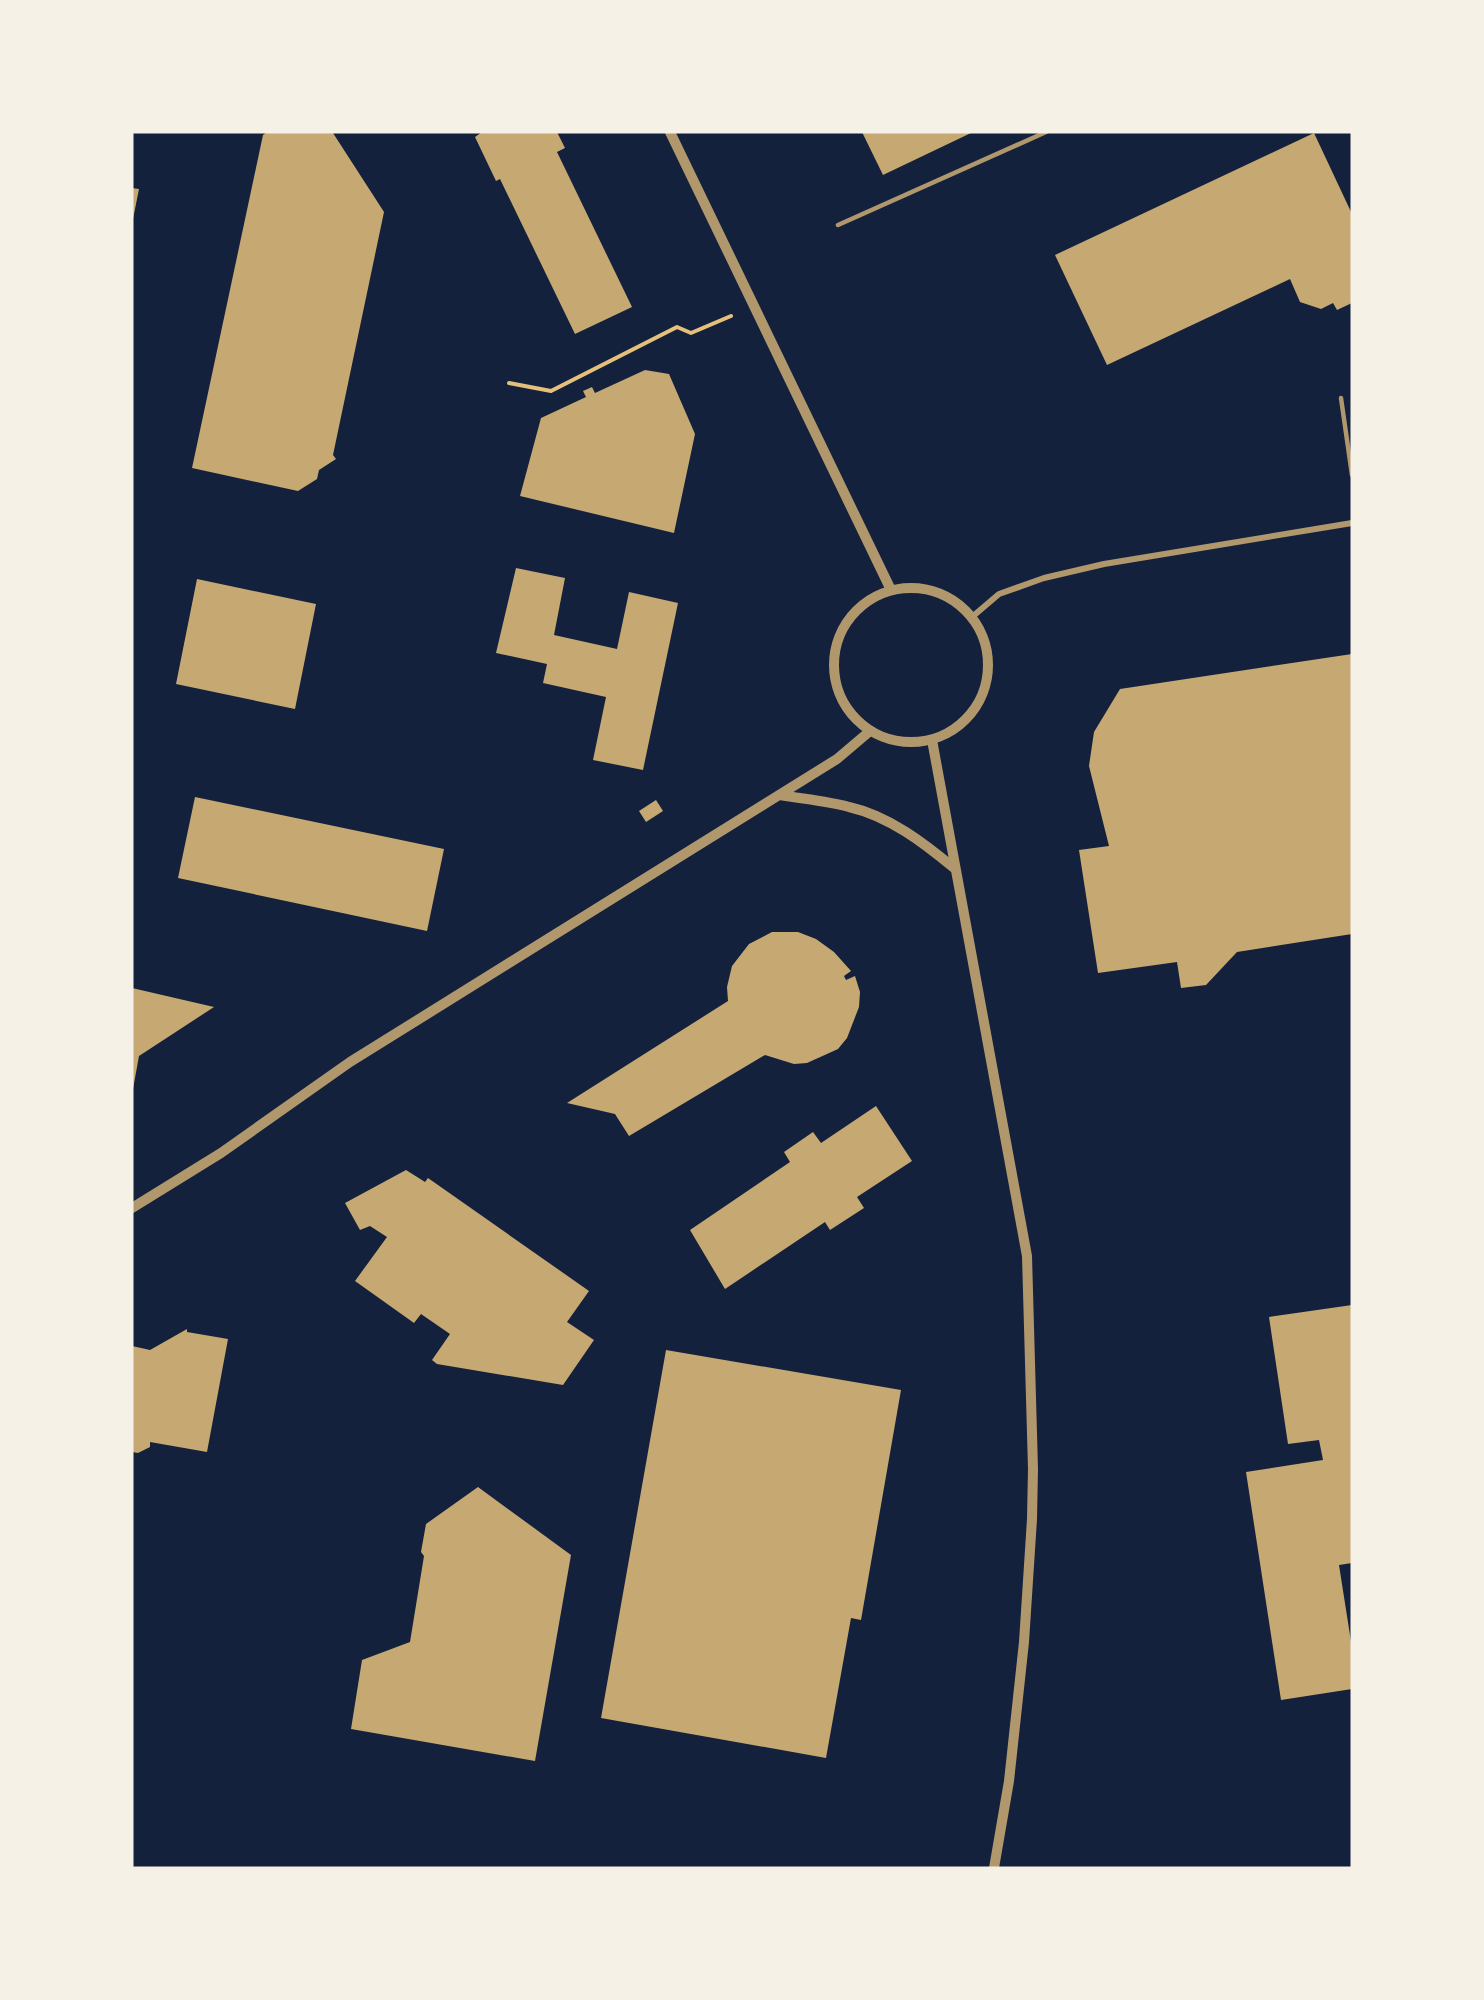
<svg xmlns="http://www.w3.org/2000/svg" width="1484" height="2000" font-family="Mulish,sans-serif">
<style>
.building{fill:#c6a872}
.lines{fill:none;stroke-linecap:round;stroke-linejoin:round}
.path{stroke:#e5c07b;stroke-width:4}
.service{stroke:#b1986c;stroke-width:4.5}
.minor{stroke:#b1986c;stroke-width:6}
.tertiary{stroke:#b1986c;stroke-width:10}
</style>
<rect width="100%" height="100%" fill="#14213d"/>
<g class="building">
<polygon points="267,132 333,133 384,212 333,455 336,459 319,470 317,479 298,491 192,468 263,135"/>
<polygon points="482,132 557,132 565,148 557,152 632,307 575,334 500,179 496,181 475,137"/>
<polygon points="862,132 973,132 883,175"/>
<polygon points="1314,133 1352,214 1352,303 1337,310 1333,303 1321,309 1300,302 1290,279 1107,365 1055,255"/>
<polygon points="132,188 139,189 133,219 132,219"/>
<polygon points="645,370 669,374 695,434 674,533 520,496 541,418 586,397 583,391 592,387 595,393"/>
<polygon points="516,568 565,578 554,635 617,649 629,592 678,603 643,770 593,760 606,697 543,683 547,664 496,653"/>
<polygon points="197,579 316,604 295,709 176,684"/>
<polygon points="1352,654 1352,934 1237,952 1206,985 1181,988 1177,962 1098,973 1079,850 1109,846 1089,766 1094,732 1120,689"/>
<polygon points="195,797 444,849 427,931 178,878"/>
<polygon points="656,800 663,811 646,822 639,811"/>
<polygon points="772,932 798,932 816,939 834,952 851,971 844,976 846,980 855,976 860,992 859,1007 847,1038 838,1049 807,1063 794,1064 765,1055 629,1136 615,1114 567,1103 728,1001 727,987 732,966 749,944"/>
<polygon points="132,988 214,1007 139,1056 133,1089"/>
<polygon points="876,1106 912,1161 857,1197 864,1208 830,1230 825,1222 725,1289 690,1230 790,1162 784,1152 813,1132 821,1143"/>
<polygon points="406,1170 425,1182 428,1178 589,1291 567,1322 594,1340 563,1385 437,1364 432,1360 450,1334 421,1314 414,1323 355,1281 387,1237 370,1226 360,1230 345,1203"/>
<polygon points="1352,1305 1352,1563 1339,1565 1352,1648 1352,1689 1281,1700 1246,1472 1323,1460 1319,1440 1288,1444 1269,1317"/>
<polygon points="187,1329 187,1332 228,1339 207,1452 150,1442 150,1447 138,1453 132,1452 132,1346 150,1350"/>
<polygon points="666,1350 901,1390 861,1620 851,1618 826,1758 601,1718"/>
<polygon points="478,1487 571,1555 535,1761 351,1729 362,1660 410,1642 424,1556 421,1552 426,1524"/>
</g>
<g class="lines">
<polyline class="path" points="509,383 551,391 677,327 691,333 731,316"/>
<g class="service">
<polyline points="838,225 1046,132"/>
<polyline points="1341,398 1352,475"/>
</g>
<polyline class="minor" points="972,617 999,594 1044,578 1104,564 1352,523"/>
<g class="tertiary">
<polyline points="670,132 891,590"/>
<circle cx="911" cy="665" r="77"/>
<polyline points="932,740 1027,1256 1033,1469 1032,1519 1024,1642 1009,1781 994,1868"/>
<path d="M780,795c23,4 47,6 69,12 40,9 75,36 105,61"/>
<polyline points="132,1208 221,1153 350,1062 837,759 870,731"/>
</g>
</g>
<rect width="1484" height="2000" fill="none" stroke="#f6f1e7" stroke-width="267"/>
</svg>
